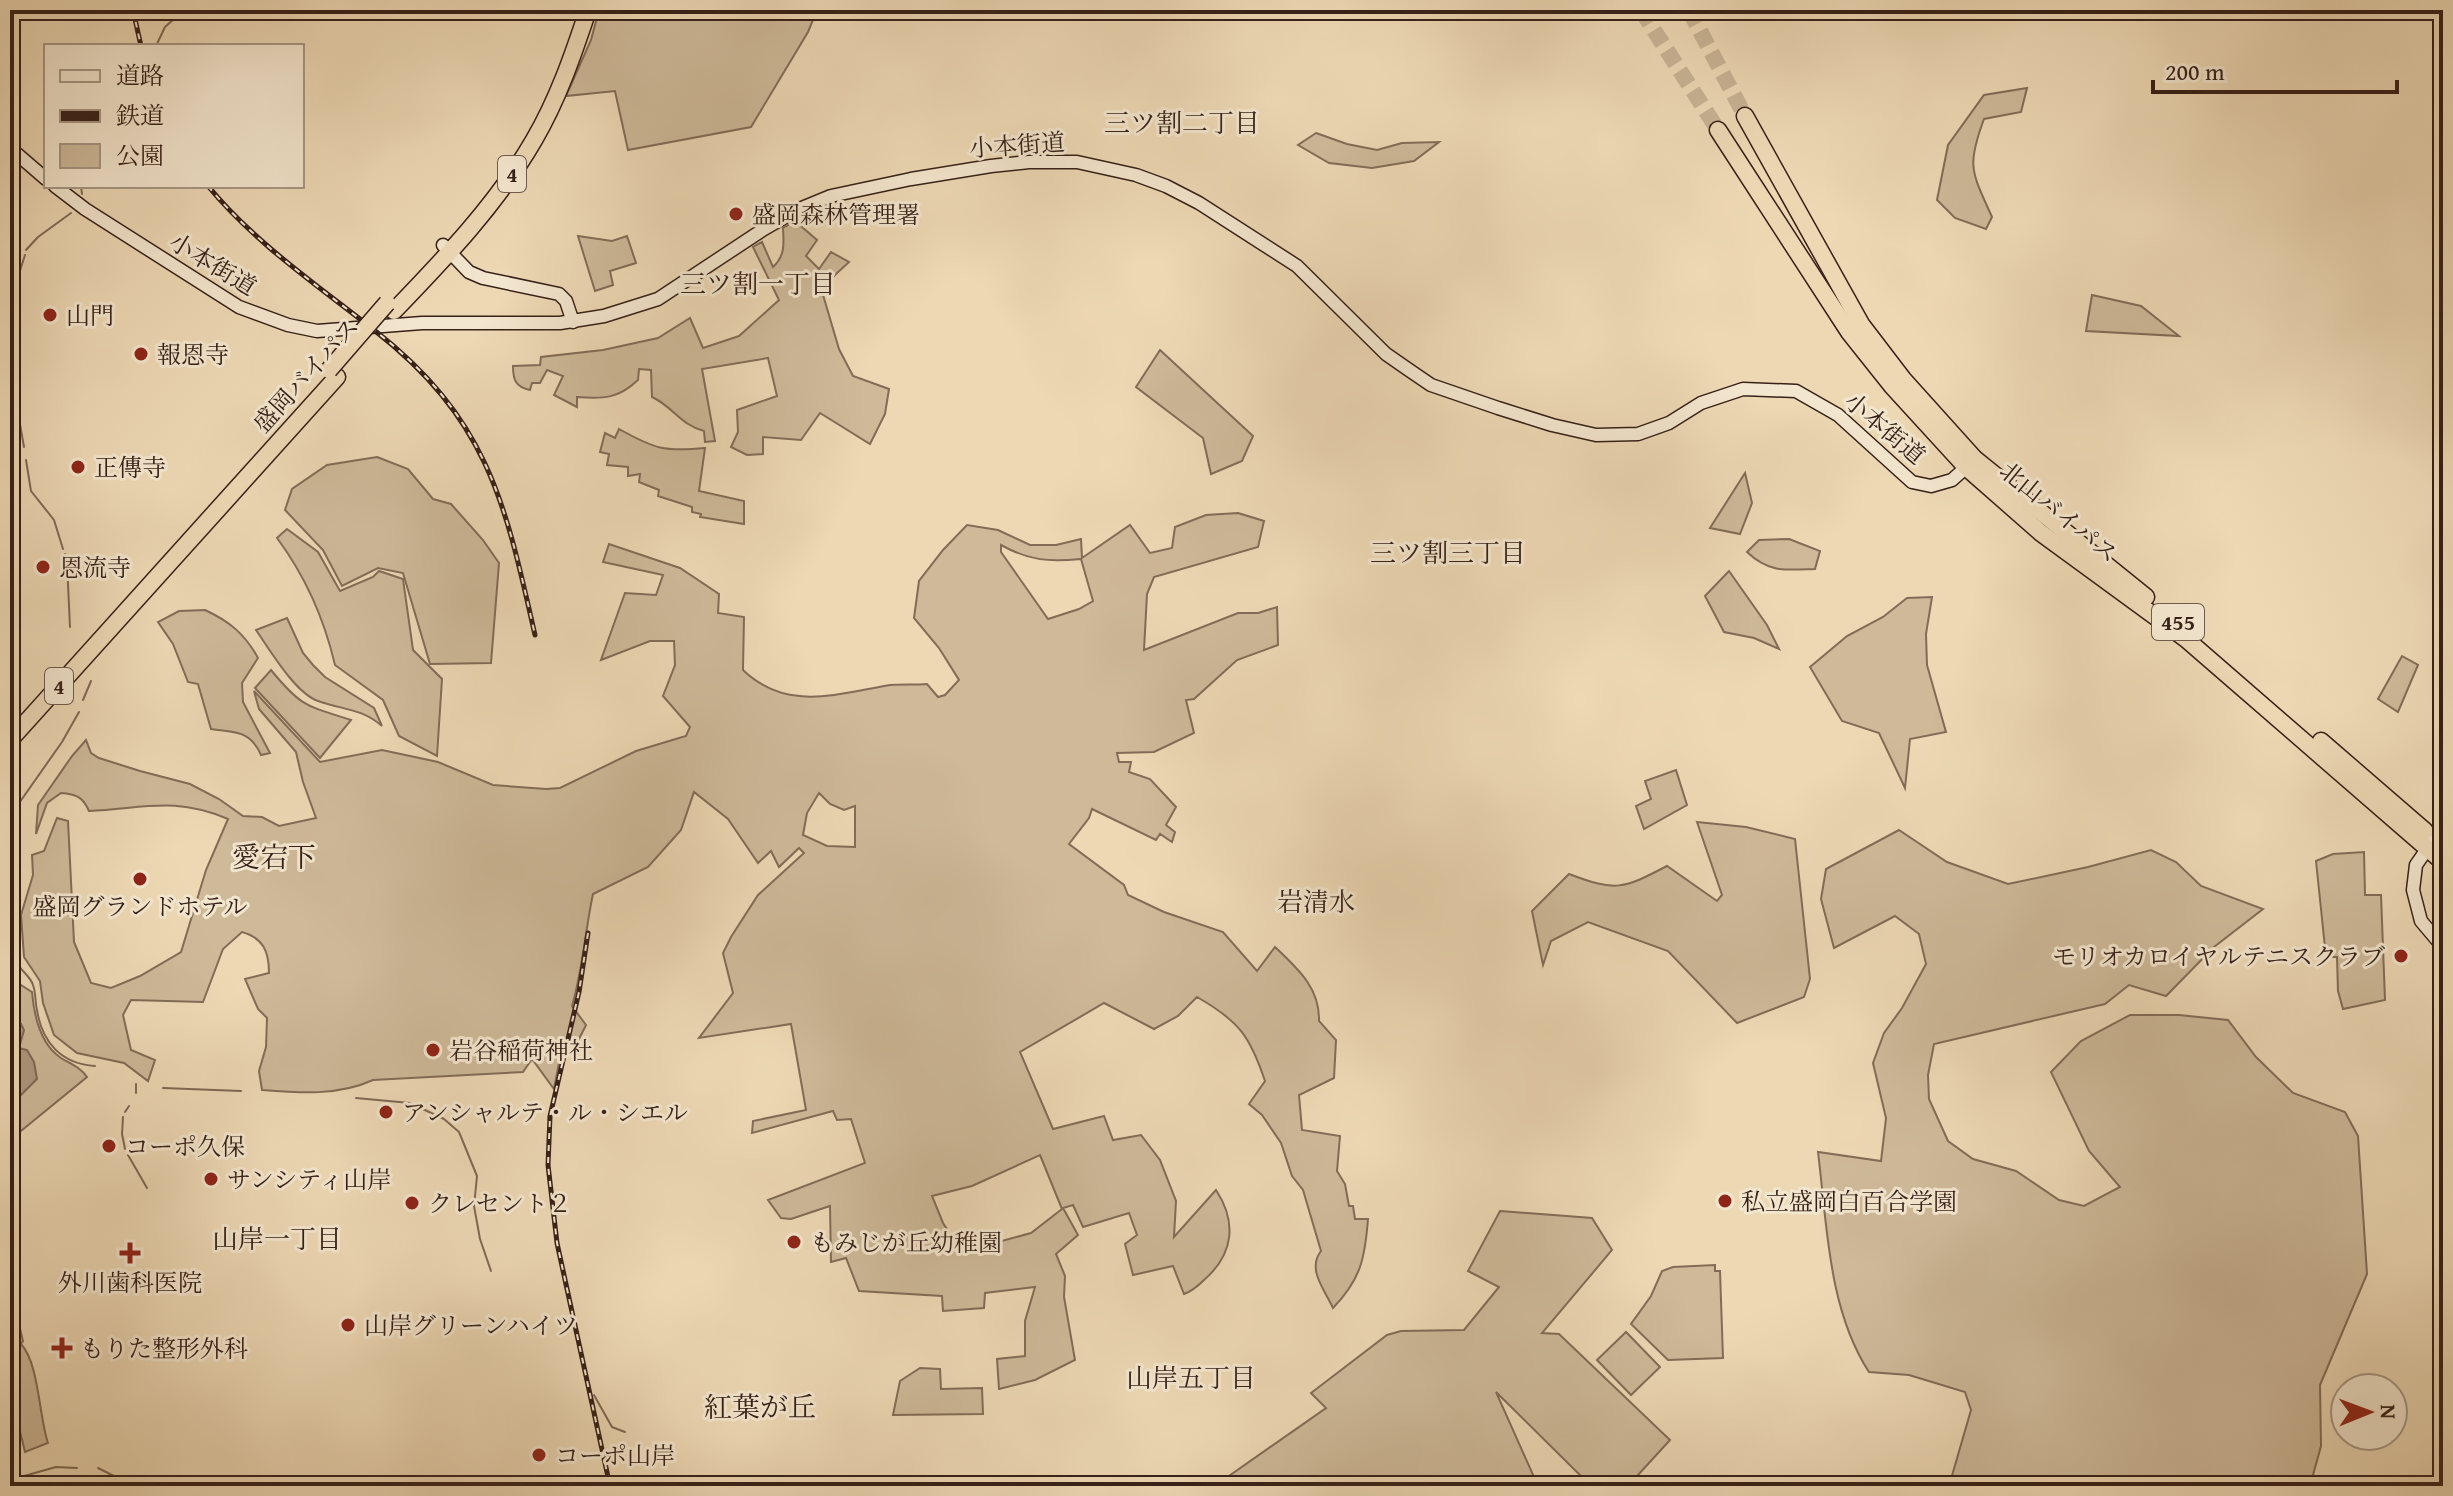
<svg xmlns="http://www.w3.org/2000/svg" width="2453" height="1496" font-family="'Gentium Book Plus','Noto Serif JP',serif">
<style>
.green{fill:#ceb999;stroke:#826c58;stroke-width:2;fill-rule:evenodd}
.water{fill:#af997f;stroke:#7f6956;stroke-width:2}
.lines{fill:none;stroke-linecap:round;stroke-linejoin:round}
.stream{stroke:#7f6956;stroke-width:2}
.highway-tunnel{stroke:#c8b395;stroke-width:16;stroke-dasharray:16 8;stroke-linecap:butt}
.secondary-casing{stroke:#362018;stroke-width:15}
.highway-casing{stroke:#362018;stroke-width:19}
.secondary{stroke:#f3e6ce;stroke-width:12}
.highway{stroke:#edd8b4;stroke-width:16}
.rail-casing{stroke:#362018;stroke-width:5}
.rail{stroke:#f3e6ce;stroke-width:2;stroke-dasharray:6;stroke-linecap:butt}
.highway-bridge-casing{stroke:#362018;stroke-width:19;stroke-linecap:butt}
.highway-bridge{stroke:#edd8b4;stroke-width:16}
.poi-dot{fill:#8f2418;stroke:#f3e6ce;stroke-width:3}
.labels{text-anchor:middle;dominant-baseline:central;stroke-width:6;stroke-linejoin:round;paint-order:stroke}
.shield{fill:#f3e6ce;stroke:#6f5b4f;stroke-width:2}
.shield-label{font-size:22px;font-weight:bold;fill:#362018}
.street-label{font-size:24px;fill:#362018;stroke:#f3e6ce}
.poi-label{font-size:24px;fill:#362018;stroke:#f3e6ce;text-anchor:start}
.neighbourhood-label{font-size:26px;fill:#362018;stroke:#f3e6ce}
.quarter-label{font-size:28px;fill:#362018;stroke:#f3e6ce}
</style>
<rect width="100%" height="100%" fill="#edd8b4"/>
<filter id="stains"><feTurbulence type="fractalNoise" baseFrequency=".0025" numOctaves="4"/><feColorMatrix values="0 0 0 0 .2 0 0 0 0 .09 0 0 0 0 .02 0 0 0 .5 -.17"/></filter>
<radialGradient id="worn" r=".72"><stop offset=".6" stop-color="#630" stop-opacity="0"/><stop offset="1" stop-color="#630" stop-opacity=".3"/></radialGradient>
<g class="green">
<polygon points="599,10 817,10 808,32 751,127 628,150 615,91 566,96 591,40"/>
<path d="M2027,88l-6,24 -37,7c-18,48 -12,53 8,98l-6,12 -31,-11 -18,-18 11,-55 36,-50z"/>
<polygon points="1316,133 1347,144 1377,150 1402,143 1439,142 1414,161 1372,168 1329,163 1298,145"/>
<path d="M795,221l22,19 -11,16 13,13 12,-17 18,10 -28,26 18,61 14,27 36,13 -4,25 -15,30 -50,-31 -19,27 -38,-3v17l-16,1 -16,-8 7,-15 -1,-22 40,-14 -9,-38 -66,11 13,72 -10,1 -1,-11c-22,-5 -32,-25 -52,-34l-1,-27 -12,-1 -1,11c-20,19 -35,19 -61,17v10l-23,-12 9,-19 -16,-6 -7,13h-8l-2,7c-15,-3 -17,-11 -17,-24l27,-1 1,-8 62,-7 55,-12 32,-20 13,30 36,-12 40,-36 -26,-53 9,-5 11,25c12,-11 11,-23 10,-39z"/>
<polygon points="578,236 612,241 627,236 636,263 610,271 613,285 595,291"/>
<polygon points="2092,295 2141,306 2179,336 2086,331"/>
<polygon points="1160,350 1253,436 1242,461 1211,474 1203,438 1136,387"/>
<path d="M619,429c36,20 45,23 86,19l-6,43 45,10v23l-44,-7 1,-3 -9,-2v-5l-34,-11 1,-6 -20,-8 1,-8 -12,2v-9l-21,-2 2,-11 -9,-2 5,-19 10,5z"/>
<polygon points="377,457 408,469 433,499 451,504 483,540 499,563 491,663 430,664 403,573 378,568 342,586 323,550 285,510 292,489 327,465"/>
<polygon points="1745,473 1752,503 1740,534 1710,528"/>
<path d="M1238,513l26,8 -6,26 -104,30 -7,17 -3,56 94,-37h20l19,-6 1,38 -41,15 -43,39 -8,1 8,33 -40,19 -37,1 2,9h12l-2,10 21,7 26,28 -10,18 9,7 -3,10 -12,-8 -4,6 -64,-31 -3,9 -20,26 55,41 4,10 36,17 59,20 34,39 18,-24c23,22 45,41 44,74l17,19 -2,38 -35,17 3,35 38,6 -3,35 8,13 4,22h4l2,13h13c-3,39 -7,60 -35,89 -9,-19 -26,-39 -12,-57l-18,-61 -11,-14 -11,-33 -19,-28 -13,-11 16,-23c-15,-45 -26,-60 -68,-84l-19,19 -24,13 -50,-26 -84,49 33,77 51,-13 9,24 28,-5 19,25 16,41 -2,36 42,-47c21,32 18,64 -12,90 -6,6 -12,11 -20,14l-11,-28 -40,9 -8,-31 12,-9 -8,-22 -46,14 -10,-22 -10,3 15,27 -22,19 9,22 -1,21 11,63 -40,20 -36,9 -2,-30 28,-3v-35l10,-34 -50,6 -1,15 -41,3 -1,-15 -83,-5 -13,-33 -15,4 -1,-56 -39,13 -10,-1 -13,-18 97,-37 -14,-44 -14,1 -4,-9 -81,22 1,-12 53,-11 -15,-86 -92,14 34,-45 -10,-40 8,-16 27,-42 46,-42 -5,-5 -20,19 -8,-16 -13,12 -30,-44 -34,-27 -13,38 -33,37 -55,27c-8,37 -10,75 -21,112l14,19 -8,16 -15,1 -9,47 -22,-30 -9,13 -150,8c-35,16 -73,13 -111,10l-3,-19 7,-24 1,-29 -9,-9 -13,-30 24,-6c0,-22 -6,-35 -27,-41l-19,17 -20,53 -72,-2 -8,15 8,35 24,10 -7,21 -24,-18 -47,-10 -23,-18 -11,-32 -3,-22 -16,-24 -3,-42 12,-40 -1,-20 12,-4 13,-33 11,3 6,121 17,41 20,5 29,-12 41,-24 25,-82 22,-51c-55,-23 -85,-10 -139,-8 -6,-14 -13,-17 -28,-18l-14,10 -11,31 2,-29 34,-49 14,-16 5,13 8,5 41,13 50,13 29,15 24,17 19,1 17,9 37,-8 -13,-36 -7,-30 -37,-43 -5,-18 66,71 62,-12 56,12 55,23 53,4 14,-1 76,-37 50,-15 4,-9 -27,-31 12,-31 -1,-24h-24l-49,19 24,-67 31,2 7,-20 -60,-13 6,-18 71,24 39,26 -1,19 26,4 -1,53c44,42 93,24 147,15 12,-1 25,0 37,-1l11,13 7,-2 14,-15 -20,-32 -25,-30 5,-37 24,-31 24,-25 31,5 32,15h26l25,-6 1,19 48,-33 20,28 22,-5 3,-21 31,-12zM1001,545c29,16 48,17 80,14l12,42 -14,8 -31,10 -47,-67zM819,793l11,11 14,6 11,-4v41l-28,-1 -24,-11 4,-22zM1040,1155l22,54 -31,24 -69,19 -19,-29 -11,-27 40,-10z"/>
<path d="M287,529l31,23 22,39 33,-14 6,-6 24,8 10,71 29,29 -5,77 -38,-20 -16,-36 -48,-35c-11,-47 -29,-88 -58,-127z"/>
<path d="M1789,539l31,12 -5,18c-29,1 -46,4 -68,-17l12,-12z"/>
<polygon points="1729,571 1767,625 1779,649 1754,638 1724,632 1705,596"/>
<polygon points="1932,597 1926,634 1927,665 1946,732 1910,739 1905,788 1879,733 1842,721 1810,667 1847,636 1883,617 1907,598"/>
<path d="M205,610c24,11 40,24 53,48l-16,25 1,19 27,51 -9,2c-11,-25 -25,-22 -50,-26l-13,-45 -10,-2 -15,-38 -15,-22 21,-11z"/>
<path d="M287,618l16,35 10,12 12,12 49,31 8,18c-21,-18 -39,-16 -64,-25 -23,-8 -48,-51 -62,-71z"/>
<polygon points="2402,656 2418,665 2398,712 2378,699"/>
<path d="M271,670c30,37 36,36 80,50l-31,38 -65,-70z"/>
<polygon points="1676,770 1687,805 1644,829 1636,806 1651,799 1645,781"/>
<path d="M1697,822l49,5 49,12 15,140 -6,18 -67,26 -69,-72 -80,-29 -37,19 -8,24 -11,-54 37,-37c47,18 54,15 98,-8l50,35 5,-6z"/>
<path d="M1899,830l48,32 61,22 80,-17 63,-17 25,12 25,24 62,23 -49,38 -48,49 -37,-11 -24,19 -171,40 -6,31 1,24 19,42 25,18 43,12 43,29 25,6 36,-19 -31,-36 -38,-79 30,-31 49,-26h49l49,5 28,37 37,36 52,19 13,24 9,138 -47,111 1,61 -11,40h-361l22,-76 -6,-18 -56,-17 -40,-3c-41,-63 -42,-148 -51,-220l63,9 5,-43 -13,-55 11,-30 18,-25 24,-44 -7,-30 -24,-18 -61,32 -13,-49 5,-30z"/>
<polygon points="2364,852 2365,895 2381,895 2385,1000 2343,1009 2338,991 2337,957 2326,957 2316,861 2333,854"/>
<path d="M21,985l11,7c2,24 8,52 29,66 10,6 19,9 26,19l-77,63v-146z"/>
<polygon points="1500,1211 1592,1218 1612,1250 1542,1333 1559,1334 1670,1440 1628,1486 1591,1486 1496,1392 1538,1486 1185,1486 1196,1481 1226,1478 1326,1408 1311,1393 1387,1335 1401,1331 1464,1330 1499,1287 1468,1271"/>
<polygon points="1715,1265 1715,1271 1720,1271 1723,1358 1668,1360 1631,1324 1651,1296 1662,1271 1673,1267"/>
<path d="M10,1287l13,54 -2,3c18,19 18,73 27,99l-23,9 -15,-62z"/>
<polygon points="1626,1332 1660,1367 1631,1395 1597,1360"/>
<polygon points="920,1368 940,1369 941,1389 982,1388 983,1414 893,1415 900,1381"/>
</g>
<polygon class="water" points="13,1023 21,1024 24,1030 19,1048 27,1050 34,1062 37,1079 10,1106 10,1026"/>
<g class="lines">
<g class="stream">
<polyline points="156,46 165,27 184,10"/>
<polyline points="81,186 82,194"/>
<polyline points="26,250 38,237 71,213"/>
<polyline points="10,302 25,255"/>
<polyline points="10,406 18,413 24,447"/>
<polyline points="26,460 31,491 54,520 63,549"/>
<polyline points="65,554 66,557"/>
<polyline points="67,563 70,627"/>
<polyline points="83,700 91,681"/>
<polyline points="10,816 62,742 79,712"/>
<path d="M10,909c7,16 0,34 5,50 3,10 15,16 18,26 3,8 2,17 4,25 5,33 25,54 58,56"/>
<polyline points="163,1088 241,1091"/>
<polyline points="136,1093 136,1084"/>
<polyline points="356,1098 410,1103 444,1119 459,1132 477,1176 474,1206 480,1239 491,1271"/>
<polyline points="125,1112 129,1106"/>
<polyline points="123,1117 122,1134 125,1149"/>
<polyline points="128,1155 147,1188"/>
<polyline points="594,1395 612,1427 625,1432"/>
<polyline points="98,1468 116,1477 149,1486"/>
<polyline points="24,1476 56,1467 77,1468"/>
</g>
<g class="highway-tunnel">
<polyline points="1641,10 1718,130"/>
<polyline points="1689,10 1745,116"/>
</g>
<defs>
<g id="secondary">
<polyline points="10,152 17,154 46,179"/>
<polyline points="55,186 85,209 239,307 288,325 317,331 422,323 560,323 604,316 658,299 764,229 797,210 831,196 911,179 991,166 1029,162 1077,162 1136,175 1166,186 1199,203 1297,266 1386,354 1409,370 1431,385 1498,408 1552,425 1596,435 1638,434 1669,423 1701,403 1743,389 1796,391 1838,415 1912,482 1931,486 1952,480 1973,461"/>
<polyline points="443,245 469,272 483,278 559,294 566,301 573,322"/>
<polyline points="2443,826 2416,865 2413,890 2421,921 2443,947"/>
</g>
<g id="highway">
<polyline points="1745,116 1861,324 1903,379 1975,459 2146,597"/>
<polyline points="1718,130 1849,332 1892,386 1967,468 2041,533 2186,639 2443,862"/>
<path d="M394,311c51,-53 103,-107 140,-171 24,-41 39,-85 54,-130"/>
<polyline points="10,740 337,377"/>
<polyline points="2321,741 2425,831"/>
</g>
</defs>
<use href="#secondary" class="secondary-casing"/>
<use href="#highway" class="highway-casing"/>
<use href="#secondary" class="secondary"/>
<use href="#highway" class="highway"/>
<defs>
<g id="rail">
<polyline points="133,10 141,46"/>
<path d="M208,186c47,57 109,99 166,144 114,89 131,172 161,305"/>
<polyline points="588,933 579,992 550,1116 548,1165 557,1243 610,1486"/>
</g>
</defs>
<use href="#rail" class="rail-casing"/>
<use href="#rail" class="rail"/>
<defs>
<polyline id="highway-bridge" points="329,370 387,303"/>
</defs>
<use href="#highway-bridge" class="highway-bridge-casing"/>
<use href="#highway-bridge" class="highway-bridge"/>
</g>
<g class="poi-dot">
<circle cx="736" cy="214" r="8"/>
<circle cx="50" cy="315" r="8"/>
<circle cx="141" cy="354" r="8"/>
<circle cx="78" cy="467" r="8"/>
<circle cx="43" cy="567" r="8"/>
<circle cx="140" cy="879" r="8"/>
<circle cx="2401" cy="956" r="8"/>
<circle cx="433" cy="1050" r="8"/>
<circle cx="386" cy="1112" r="8"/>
<circle cx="109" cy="1146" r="8"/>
<circle cx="211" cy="1179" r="8"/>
<circle cx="1725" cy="1201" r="8"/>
<circle cx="412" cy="1203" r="8"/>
<circle cx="794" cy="1242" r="8"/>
<path d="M126 1241h8v8h8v8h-8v8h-8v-8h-8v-8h8z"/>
<circle cx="348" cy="1325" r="8"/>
<path d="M58 1336h8v8h8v8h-8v8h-8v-8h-8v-8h8z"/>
<circle cx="539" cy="1455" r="8"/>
</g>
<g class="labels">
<g class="shield">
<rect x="498" y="156" width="28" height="36" rx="6"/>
<rect x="2152" y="604" width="52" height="36" rx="6"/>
<rect x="45" y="668" width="28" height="36" rx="6"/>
</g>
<g class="shield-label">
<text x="512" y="174">4</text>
<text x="2178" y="622">455</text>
<text x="59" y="686">4</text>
</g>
<g class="street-label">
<text transform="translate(1017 145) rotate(-4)">小本街道</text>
<text transform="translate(213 264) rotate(31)">小本街道</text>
<text transform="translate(306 375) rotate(-48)">盛岡バイパス</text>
<text transform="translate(1885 428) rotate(40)">小本街道</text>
<text transform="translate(2059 512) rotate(39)">北山バイパス</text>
</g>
<g class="poi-label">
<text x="752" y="214">盛岡森林管理署</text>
<text x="66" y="315">山門</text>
<text x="157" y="354">報恩寺</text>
<text x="94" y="467">正傳寺</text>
<text x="59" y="567">恩流寺</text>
<text x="140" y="906" text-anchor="middle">盛岡グランドホテル</text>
<text x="2385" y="956" text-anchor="end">モリオカロイヤルテニスクラブ</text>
<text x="449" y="1050">岩谷稲荷神社</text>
<text x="402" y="1112">アンシャルテ・ル・シエル</text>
<text x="125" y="1146">コーポ久保</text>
<text x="227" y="1179">サンシティ山岸</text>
<text x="1741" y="1201">私立盛岡白百合学園</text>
<text x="428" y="1203">クレセント２</text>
<text x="810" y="1242">もみじが丘幼稚園</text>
<text x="130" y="1282" text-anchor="middle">外川歯科医院</text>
<text x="364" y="1325">山岸グリーンハイツ</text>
<text x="80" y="1348">もりた整形外科</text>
<text x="555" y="1455">コーポ山岸</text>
</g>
<g class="neighbourhood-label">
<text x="1182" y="122">三ツ割二丁目</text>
<text x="758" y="283">三ツ割一丁目</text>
<text x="1448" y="552">三ツ割三丁目</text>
<text x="1316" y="901">岩清水</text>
<text x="277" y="1238">山岸一丁目</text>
<text x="1191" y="1377">山岸五丁目</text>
</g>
<g class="quarter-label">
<text x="274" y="856">愛宕下</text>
<text x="760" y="1406">紅葉が丘</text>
</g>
</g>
<rect width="2453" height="1496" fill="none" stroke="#edd8b4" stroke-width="40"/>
<rect x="12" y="12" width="2429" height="1472" fill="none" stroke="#362018" stroke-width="4"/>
<rect x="20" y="20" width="2413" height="1456" fill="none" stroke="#362018" stroke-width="2"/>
<rect x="44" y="44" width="260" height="144" fill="#f3e6ce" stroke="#a79785" stroke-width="2"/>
<rect x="60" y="70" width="40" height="12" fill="#f3e6ce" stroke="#a79785" stroke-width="2"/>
<text x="116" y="84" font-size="24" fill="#362018">道路</text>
<rect x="60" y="110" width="40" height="12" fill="#362018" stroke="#a79785" stroke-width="2"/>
<text x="116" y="124" font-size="24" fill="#362018">鉄道</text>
<rect x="60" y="144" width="40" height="24" fill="#ceb999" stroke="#a79785" stroke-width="2"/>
<text x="116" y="164" font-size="24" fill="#362018">公園</text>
<g transform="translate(2369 1412) rotate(89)"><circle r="38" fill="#f3e6ce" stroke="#a79785" stroke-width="2"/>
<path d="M0-6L14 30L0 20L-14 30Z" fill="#8f2418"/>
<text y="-12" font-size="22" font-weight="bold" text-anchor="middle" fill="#362018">N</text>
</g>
<path d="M2153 80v12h244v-12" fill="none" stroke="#362018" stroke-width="4"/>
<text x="2165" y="80" font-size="24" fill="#362018" stroke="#f3e6ce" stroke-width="6" paint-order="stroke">200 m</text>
<rect width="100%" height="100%" filter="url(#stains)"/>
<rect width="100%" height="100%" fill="url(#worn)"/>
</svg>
